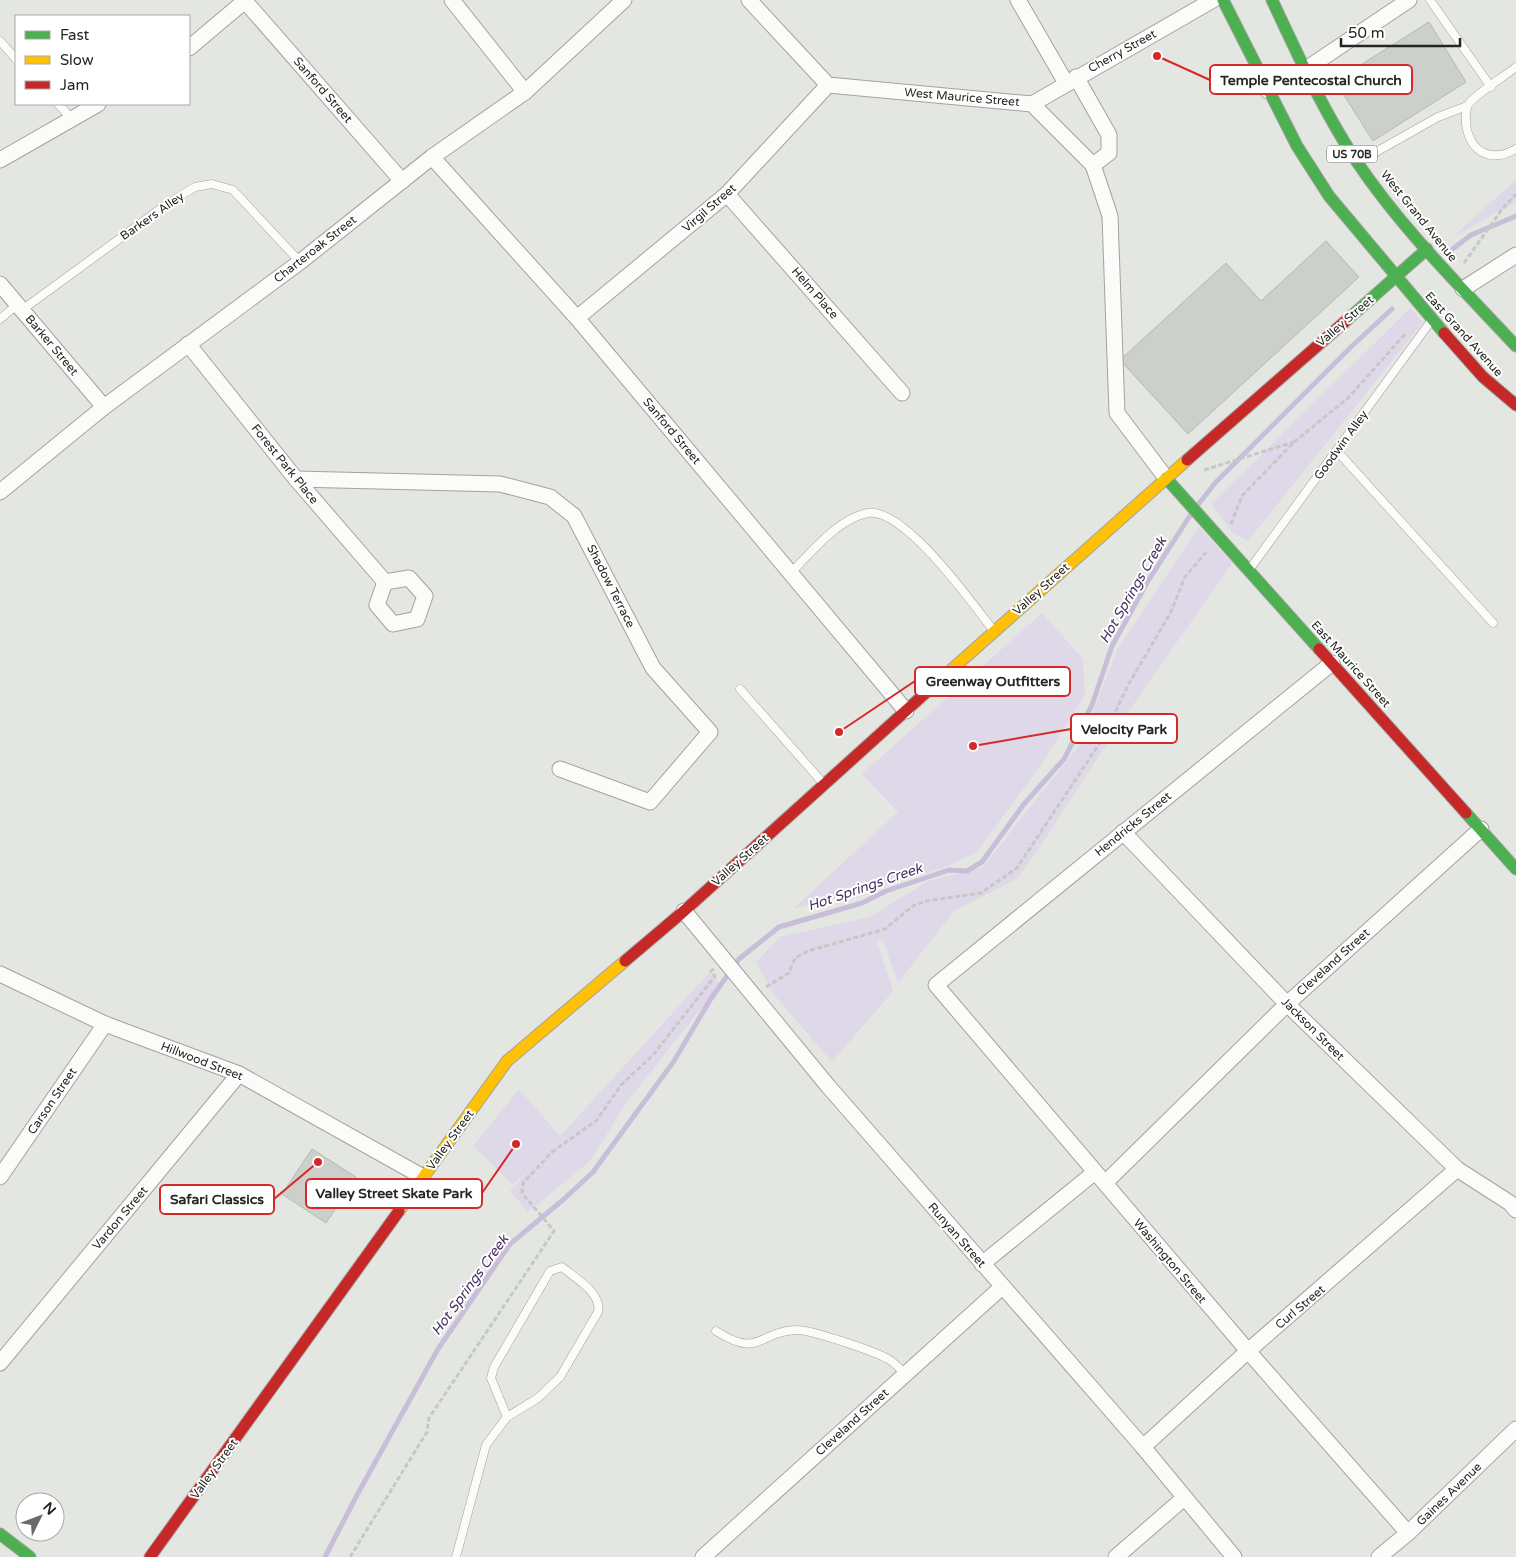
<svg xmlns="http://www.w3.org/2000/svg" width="1516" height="1557" font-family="'Varela Round',sans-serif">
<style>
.green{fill:#ded8e8}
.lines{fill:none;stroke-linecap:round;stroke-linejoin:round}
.stream{stroke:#c9bed9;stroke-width:5}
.building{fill:#cdcfca;stroke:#b5b8b3}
.lane-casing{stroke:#a1a39f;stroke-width:9}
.street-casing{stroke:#a1a39f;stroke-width:17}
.fast-casing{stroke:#a1a39f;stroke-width:13}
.slow-casing{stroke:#a1a39f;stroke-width:13}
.jam-casing{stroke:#a1a39f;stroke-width:13}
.path{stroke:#c6c8c6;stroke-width:3;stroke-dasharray:5 2.5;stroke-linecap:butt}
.lane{stroke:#fbfbfa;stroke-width:8}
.street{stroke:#fbfbfa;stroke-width:15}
.fast{stroke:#4caf50;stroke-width:11}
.slow{stroke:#ffc107;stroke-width:11}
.jam{stroke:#c62828;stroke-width:11}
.labels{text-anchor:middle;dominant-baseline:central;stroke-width:4;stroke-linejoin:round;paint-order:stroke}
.shield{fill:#fff;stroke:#666764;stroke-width:1}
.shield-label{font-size:11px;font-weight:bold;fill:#242622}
.street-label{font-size:12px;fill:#242622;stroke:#fff}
.water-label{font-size:14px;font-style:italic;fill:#493063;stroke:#fff}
.leader{fill:none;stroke:#d62828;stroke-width:2}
.callout-dot{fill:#d62828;stroke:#fff;stroke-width:2}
.callout{fill:#fff;stroke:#d62828;stroke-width:2}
.callout-label{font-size:14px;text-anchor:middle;font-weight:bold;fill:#242622}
</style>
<rect width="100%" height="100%" fill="#e4e7e1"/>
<g class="green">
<polygon points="1516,180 1516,202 1451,238"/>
<polygon points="1410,308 1423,322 1248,541 1233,533 1211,504"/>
<polygon points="1199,527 1232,563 1113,734 1042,844 1017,879 954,911 898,983 883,940 877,941 893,991 832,1062 771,991 756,962 780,937 870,917 928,881 982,868 1081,743 1118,648"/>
<polygon points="1042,613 1083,659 1085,695 1041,765 977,852 941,869 793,909 898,812 862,774"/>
<polygon points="711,971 720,984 627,1102 590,1161 528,1212 510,1191 535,1163 513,1185 473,1146 519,1089 560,1136"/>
</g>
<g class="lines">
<g class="stream">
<polyline points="1450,251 1471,235 1516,216"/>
<polyline points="1197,506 1216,482 1351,347 1392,309"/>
<polyline points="325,1557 357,1495 438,1349 510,1244 564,1199 593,1172 674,1061 710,1000 739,959 779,927 862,903 886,891 949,870 967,871 982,862 1024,804 1064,759 1092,705 1112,646 1148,581 1191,514"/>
</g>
</g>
<g class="building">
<polygon points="1429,22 1466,82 1373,141 1335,81"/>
<polygon points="1326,241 1359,277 1188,434 1120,360 1226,263 1261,301"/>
<polygon points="312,1149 356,1177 326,1223 282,1194"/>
</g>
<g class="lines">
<defs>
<g id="lane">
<polyline points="1430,0 1491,87"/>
<polyline points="0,41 16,59"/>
<path d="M1516,67c-11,9 -42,28 -48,38 -3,6 -2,14 -2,19 4,29 25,39 50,25"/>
<polyline points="58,104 72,119"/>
<polyline points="1360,161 1438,117 1467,106"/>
<polyline points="22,310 167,204 195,187 212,184 233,190 300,262"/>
<polyline points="0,319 18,304"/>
<polyline points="1337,451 1493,623"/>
<polyline points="1249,570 1431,321"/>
<path d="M791,573c19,-20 48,-55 77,-60 36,-6 104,90 125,117"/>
<polyline points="740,689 823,783"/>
<path d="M716,1331c44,28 41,1 80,-1 13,-1 78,21 92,29 6,3 12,10 17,15"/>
<path d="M456,1557l30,-112 21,-28 31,-19 22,-21 38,-65c4,-19 -23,-34 -36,-45l-12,4 -56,96 -3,11 16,39"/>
</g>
<g id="street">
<polyline points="244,0 402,181"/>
<polyline points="452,0 525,92"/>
<polyline points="749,0 828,85 1032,104 1093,165 1110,216 1117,413 1166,478"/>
<polyline points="1018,0 1066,83"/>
<polyline points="189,48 246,0"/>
<polyline points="1076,77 1109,135 1109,153 1093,165"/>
<polyline points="1268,91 1306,69 1409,0"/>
<polyline points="1032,104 1213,0"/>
<polyline points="432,157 577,318 906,711"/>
<polyline points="0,160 98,104"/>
<polyline points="727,194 902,393"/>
<polyline points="0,284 104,407"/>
<polyline points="1463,289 1516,255"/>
<polyline points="577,318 727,194 828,85"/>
<polyline points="188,344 296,479 385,582"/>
<polyline points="296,479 500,484 550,497 574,516 653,668 710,732 650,802 560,769"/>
<polyline points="0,492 104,407 300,262 432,157 525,92 624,0"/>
<polygon points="409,578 425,596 417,619 393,624 377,605 385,582"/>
<polyline points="1332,663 936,985 1248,1351 1408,1533"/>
<polyline points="1123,832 1287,1004 1457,1169 1510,1203 1516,1210"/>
<polyline points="684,911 828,1086 1143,1447 1234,1557"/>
<polyline points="0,974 105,1024 239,1074 423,1177"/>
<polyline points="0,1177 105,1024"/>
<polyline points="1105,1183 1287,1004 1481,829"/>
<polyline points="982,1264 1095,1172"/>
<polyline points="0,1363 239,1074"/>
<polyline points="1143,1447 1248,1351 1457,1169"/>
<polyline points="703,1557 1002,1287"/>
<polyline points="1116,1557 1184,1498"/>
<polyline points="1379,1557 1408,1533 1516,1429"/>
</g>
<g id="fast">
<polyline points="1223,0 1297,146 1329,196 1444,333"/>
<path d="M1272,0c26,55 51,111 85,162 45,67 104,125 159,184"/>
<polyline points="1348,319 1427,249"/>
<polyline points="1166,478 1319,649"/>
<polyline points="1466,813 1516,869"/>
<polyline points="0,1534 30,1557"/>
</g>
<g id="slow">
<polyline points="941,679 1187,460"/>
<polyline points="399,1211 507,1061 625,961"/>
</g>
<g id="jam">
<polyline points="1444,333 1483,377 1516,405"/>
<polyline points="1187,460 1348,319"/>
<polyline points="1319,649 1466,813"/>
<polyline points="625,961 684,911 941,679"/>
<polyline points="150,1557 399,1211"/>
</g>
</defs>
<use href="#lane" class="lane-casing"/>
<use href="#street" class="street-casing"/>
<use href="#fast" class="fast-casing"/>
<use href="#slow" class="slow-casing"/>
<use href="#jam" class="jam-casing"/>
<g class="path">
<polyline points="1464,263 1503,208 1516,194"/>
<polyline points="1204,470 1294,442"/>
<polyline points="1231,524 1242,496 1294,442 1348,398 1406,333"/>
<polyline points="766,987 789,973 795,958 808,951 885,929 913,906 926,901 981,893 1017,868 1103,738 1127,687 1171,612 1185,577 1207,551"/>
<polyline points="350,1557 427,1432 429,1418 554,1231 522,1193 523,1183 552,1152 597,1120 621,1085 653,1055 715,976 711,971 714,969"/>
</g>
<use href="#lane" class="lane"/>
<use href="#street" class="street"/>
<use href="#fast" class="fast"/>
<use href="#slow" class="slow"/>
<use href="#jam" class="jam"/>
</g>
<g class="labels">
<rect class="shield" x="1327" y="145.5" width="50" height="17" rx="4"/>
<g class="shield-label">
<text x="1352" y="154">US 70B</text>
</g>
<g class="street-label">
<text transform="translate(1122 51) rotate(-29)">Cherry Street</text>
<text transform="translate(323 90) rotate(49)">Sanford Street</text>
<text transform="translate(962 97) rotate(5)">West Maurice Street</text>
<text transform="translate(709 208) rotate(-41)">Virgil Street</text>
<text transform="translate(152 216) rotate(-35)">Barkers Alley</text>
<text transform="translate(1419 216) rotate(51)">West Grand Avenue</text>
<text transform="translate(315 249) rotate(-38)">Charteroak Street</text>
<text transform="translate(815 293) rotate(49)">Helm Place</text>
<text transform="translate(1345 321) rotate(-41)">Valley Street</text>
<text transform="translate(1464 334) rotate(48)">East Grand Avenue</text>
<text transform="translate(52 345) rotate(50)">Barker Street</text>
<text transform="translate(672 431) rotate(50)">Sanford Street</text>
<text transform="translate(1341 445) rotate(-54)">Goodwin Alley</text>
<text transform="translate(285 464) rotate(51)">Forest Park Place</text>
<text transform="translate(611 586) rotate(63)">Shadow Terrace</text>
<text transform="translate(1041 589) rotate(-42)">Valley Street</text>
<text transform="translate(1351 664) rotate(48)">East Maurice Street</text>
<text transform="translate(1133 824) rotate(-39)">Hendricks Street</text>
<text transform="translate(740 860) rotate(-42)">Valley Street</text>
<text transform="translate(1333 962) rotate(-42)">Cleveland Street</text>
<text transform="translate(1313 1029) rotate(45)">Jackson Street</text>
<text transform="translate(202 1061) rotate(21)">Hillwood Street</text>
<text transform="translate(52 1101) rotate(-56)">Carson Street</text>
<text transform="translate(450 1140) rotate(-54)">Valley Street</text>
<text transform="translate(120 1218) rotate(-50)">Vardon Street</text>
<text transform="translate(957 1235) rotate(49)">Runyan Street</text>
<text transform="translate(1170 1261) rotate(50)">Washington Street</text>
<text transform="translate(1300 1307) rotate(-40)">Curl Street</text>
<text transform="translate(852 1422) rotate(-42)">Cleveland Street</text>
<text transform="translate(214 1469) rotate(-54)">Valley Street</text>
<text transform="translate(1449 1494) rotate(-44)">Gaines Avenue</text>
</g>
<g class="water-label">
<text transform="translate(1133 590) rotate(-60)">Hot Springs Creek</text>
<text transform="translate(865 887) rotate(-19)">Hot Springs Creek</text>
<text transform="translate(470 1285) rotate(-54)">Hot Springs Creek</text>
</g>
</g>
<path class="leader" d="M1157 56L1210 80M839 732L915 681M973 746L1071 729M516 1144L482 1193M318 1162L274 1199"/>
<g class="callout-dot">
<circle cx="1157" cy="56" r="5"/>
<circle cx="839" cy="732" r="5"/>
<circle cx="973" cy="746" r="5"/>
<circle cx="516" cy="1144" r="5"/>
<circle cx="318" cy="1162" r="5"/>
</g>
<g class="callout">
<rect x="1210" y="65" width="202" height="29" rx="5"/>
<rect x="915" y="667" width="155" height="29" rx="5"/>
<rect x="1071" y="714" width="106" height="29" rx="5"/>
<rect x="306" y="1179" width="176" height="29" rx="5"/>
<rect x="160" y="1185" width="114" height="29" rx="5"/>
</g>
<g class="callout-label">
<text x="1311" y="85">Temple Pentecostal Church</text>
<text x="993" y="686">Greenway Outfitters</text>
<text x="1124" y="734">Velocity Park</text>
<text x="394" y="1198">Valley Street Skate Park</text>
<text x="217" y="1204">Safari Classics</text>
</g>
<rect x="15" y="15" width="175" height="90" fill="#ffffff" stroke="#a7a8a7"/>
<rect x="25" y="31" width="25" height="8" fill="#4caf50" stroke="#a7a8a7"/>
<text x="60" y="40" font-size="15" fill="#242622">Fast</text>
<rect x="25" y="56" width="25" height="8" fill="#ffc107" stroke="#a7a8a7"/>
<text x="60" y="65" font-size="15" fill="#242622">Slow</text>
<rect x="25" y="81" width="25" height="8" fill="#c62828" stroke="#a7a8a7"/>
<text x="60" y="90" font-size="15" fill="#242622">Jam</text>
<g transform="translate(40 1517) rotate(48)"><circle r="24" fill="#ffffff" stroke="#a7a8a7"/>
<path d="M0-4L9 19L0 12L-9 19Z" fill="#676a65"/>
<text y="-8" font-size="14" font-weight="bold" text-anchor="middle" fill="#242622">N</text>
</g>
<path d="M1341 38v8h119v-8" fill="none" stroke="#242622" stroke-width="2.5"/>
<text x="1348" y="38" font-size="15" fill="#242622" stroke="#ffffff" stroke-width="4" paint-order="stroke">50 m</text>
</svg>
